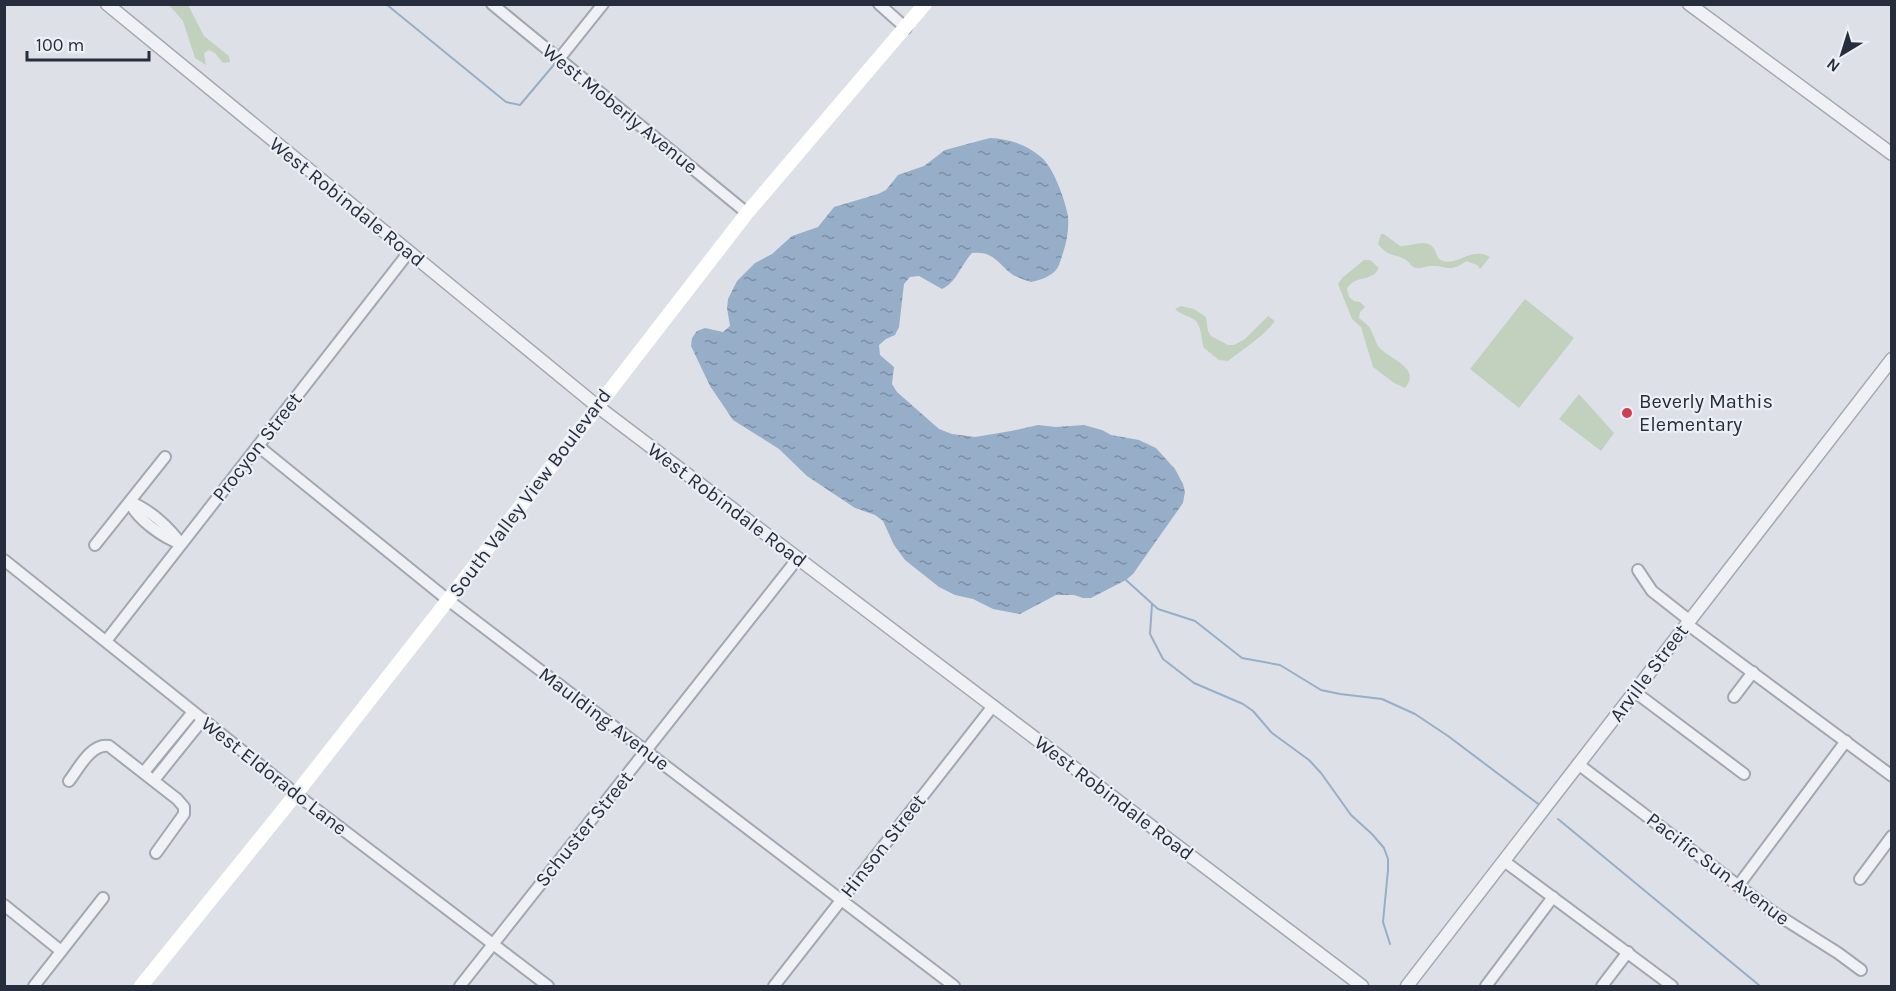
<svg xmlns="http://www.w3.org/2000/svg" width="1896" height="991" font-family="Karla,sans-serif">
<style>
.green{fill:#c2d1be}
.water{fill:url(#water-ripples)}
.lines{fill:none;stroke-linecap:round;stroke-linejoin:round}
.stream{stroke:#97aec8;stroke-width:2}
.minor-casing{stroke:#a2a8b1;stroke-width:14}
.tertiary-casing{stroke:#a2a8b1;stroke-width:15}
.minor{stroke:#eff1f5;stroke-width:10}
.tertiary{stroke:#eff1f5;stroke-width:12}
.secondary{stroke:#fff;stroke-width:14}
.poi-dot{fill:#d03e52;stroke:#ecf0f5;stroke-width:2}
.labels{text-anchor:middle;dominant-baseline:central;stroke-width:4.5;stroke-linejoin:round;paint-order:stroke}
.street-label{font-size:20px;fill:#262e3e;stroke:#ecf0f5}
.poi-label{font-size:20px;fill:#262e3e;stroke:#ecf0f5;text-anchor:start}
</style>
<defs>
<pattern id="water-ripples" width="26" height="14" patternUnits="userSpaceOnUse" patternTransform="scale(1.5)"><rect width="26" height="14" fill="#97aec8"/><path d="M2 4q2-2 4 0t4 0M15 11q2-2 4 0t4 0" fill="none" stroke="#7b8ea4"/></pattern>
</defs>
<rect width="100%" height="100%" fill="#dde1e7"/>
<g class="green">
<polygon points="169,5 188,5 204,36 229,56 230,62 223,63 215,53 209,50 204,53 206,65 195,58 183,21"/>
<path d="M1381,234h3l16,12c18,0 31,-12 38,12 15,13 32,-13 52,-1l-10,12 -3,-4 -11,-4c-17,13 -18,4 -35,5 -5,0 -9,3 -14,2 -7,-1 -6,-5 -11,-8 -11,-7 -17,-2 -28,-16z"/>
<path d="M1364,260h6l9,8c-7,15 -24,6 -32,21l2,8 5,4 6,1 5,5 -5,5 -1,6c4,3 8,6 11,10 3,5 5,13 8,18 10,13 45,22 27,42l-11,-5 -21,-16 -12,-40 -9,-8 -14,-35 4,-6z"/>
<polygon points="1525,299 1574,338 1519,408 1470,369"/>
<path d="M1181,306l13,3 12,8 2,14 3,5 17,9h6l11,-6 23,-23 7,5c-13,17 -31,27 -47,40l-9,-1 -15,-12c-3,-9 -2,-24 -11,-29 -6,-4 -12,-4 -18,-10z"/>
<polygon points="1579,394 1614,433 1601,451 1559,419"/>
</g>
<path class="water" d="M990,138c19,1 36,6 51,19 13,11 24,43 27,59 1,13 -1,25 -5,37 -2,5 -3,12 -7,17 -6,7 -16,10 -25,12 -6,-2 -12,-4 -18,-7 -16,-12 -19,-24 -41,-22 -11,12 -16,30 -30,36l-23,-13 -9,1 -6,7 -5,43 -4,8 -9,4 -7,6 1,10 14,12 -2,17 5,8 42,37 13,5 23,3 36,-6 27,-6 18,2 28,-2 18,5 9,5 28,5 17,8 19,21 8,15 2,8 -2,11 -50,71 -7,6 -35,18h-8l-9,-3h-18l-36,19 -27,-5 -20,-10 -18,-4 -16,-8 -34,-27 -11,-15 -11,-24 -8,-6 -20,-7 -48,-32 -28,-27 -46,-29 -23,-34 -19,-40 1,-8 5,-7 8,-3 18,4 7,-6 -3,-18 1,-9 9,-18 18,-18 17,-9 20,-18 26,-9 16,-20 44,-13 8,-4 12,-15 26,-9 21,-16z"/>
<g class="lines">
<g class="stream">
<polyline points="386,4 506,102 520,105 557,61"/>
<polyline points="1126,580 1158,609 1195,621 1242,658 1280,665 1321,690 1340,694 1382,699 1415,714 1448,736 1541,806"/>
<polyline points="1152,604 1150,634 1163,659 1194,683 1243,704 1253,711 1272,733 1309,760 1321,773 1351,815 1372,834 1384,848 1388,859 1388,870 1383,922 1390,944"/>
<polyline points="1558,819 1760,986"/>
</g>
<defs>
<g id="minor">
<polyline points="492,4 747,213"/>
<polyline points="879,4 906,28"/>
<polyline points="559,59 603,4"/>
<polyline points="258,446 448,600 954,986"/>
<path d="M130,502c6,17 34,36 51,42"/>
<path d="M130,502c19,7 39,25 51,42"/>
<polyline points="95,545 165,457"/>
<polyline points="4,560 296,794 548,986"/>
<polyline points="1638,570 1652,591 1689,620"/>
<polyline points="1687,624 1892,776"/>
<polyline points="106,641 409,252"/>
<polyline points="1635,692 1744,774"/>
<polyline points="1734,697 1753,672"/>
<polyline points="1578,764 1773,912 1838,953 1861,970"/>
<polyline points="144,772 193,712"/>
<polyline points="154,780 203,719"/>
<path d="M69,781c10,-13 22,-38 40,-35l68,53 7,8v7l-28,39"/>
<polyline points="1504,861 1672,986"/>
<polyline points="1860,879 1892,836"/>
<polyline points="1738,886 1846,741"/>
<polyline points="4,905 61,951"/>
<polyline points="34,986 103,898"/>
<polyline points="460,986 798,558"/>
<polyline points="774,986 993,706"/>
<polyline points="1486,986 1553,897"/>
<polyline points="1602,986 1628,952"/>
</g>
<g id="tertiary">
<polyline points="107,4 597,406 1362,986"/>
<polyline points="1689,4 1892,154"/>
<polyline points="1407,986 1892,359"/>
</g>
</defs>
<use href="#minor" class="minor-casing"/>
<use href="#tertiary" class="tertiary-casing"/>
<use href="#minor" class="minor"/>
<use href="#tertiary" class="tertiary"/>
<polyline class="secondary" points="141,986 296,794 448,600 747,213 925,4"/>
</g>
<circle class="poi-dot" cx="1627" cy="413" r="6"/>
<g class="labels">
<g class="street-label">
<text transform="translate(620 109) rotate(39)">West Moberly Avenue</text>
<text transform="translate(347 202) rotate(39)">West Robindale Road</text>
<text transform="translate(257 447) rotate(-52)">Procyon Street</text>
<text transform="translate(530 493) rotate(-53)">South Valley View Boulevard</text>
<text transform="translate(727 505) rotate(37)">West Robindale Road</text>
<text transform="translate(1649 673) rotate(-53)">Arville Street</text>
<text transform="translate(604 719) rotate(37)">Maulding Avenue</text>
<text transform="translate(274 776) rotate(38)">West Eldorado Lane</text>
<text transform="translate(1114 798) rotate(37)">West Robindale Road</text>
<text transform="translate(584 829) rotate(-51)">Schuster Street</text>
<text transform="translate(883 846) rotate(-52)">Hinson Street</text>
<text transform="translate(1718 869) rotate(37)">Pacific Sun Avenue</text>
</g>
<g class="poi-label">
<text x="1639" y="401">Beverly Mathis<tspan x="1639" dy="23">Elementary</tspan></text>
</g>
</g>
<rect width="1896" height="991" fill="none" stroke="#262e3e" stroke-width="12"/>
<g transform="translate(1842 54) rotate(218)" stroke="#ecf0f5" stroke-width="4.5" paint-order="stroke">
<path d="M0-4.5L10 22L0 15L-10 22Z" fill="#262e3e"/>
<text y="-9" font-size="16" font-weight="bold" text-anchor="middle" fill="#262e3e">N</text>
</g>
<path d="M27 51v9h122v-9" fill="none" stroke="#262e3e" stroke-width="3"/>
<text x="36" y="51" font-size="18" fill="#262e3e" stroke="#ecf0f5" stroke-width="4.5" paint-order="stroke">100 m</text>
</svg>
